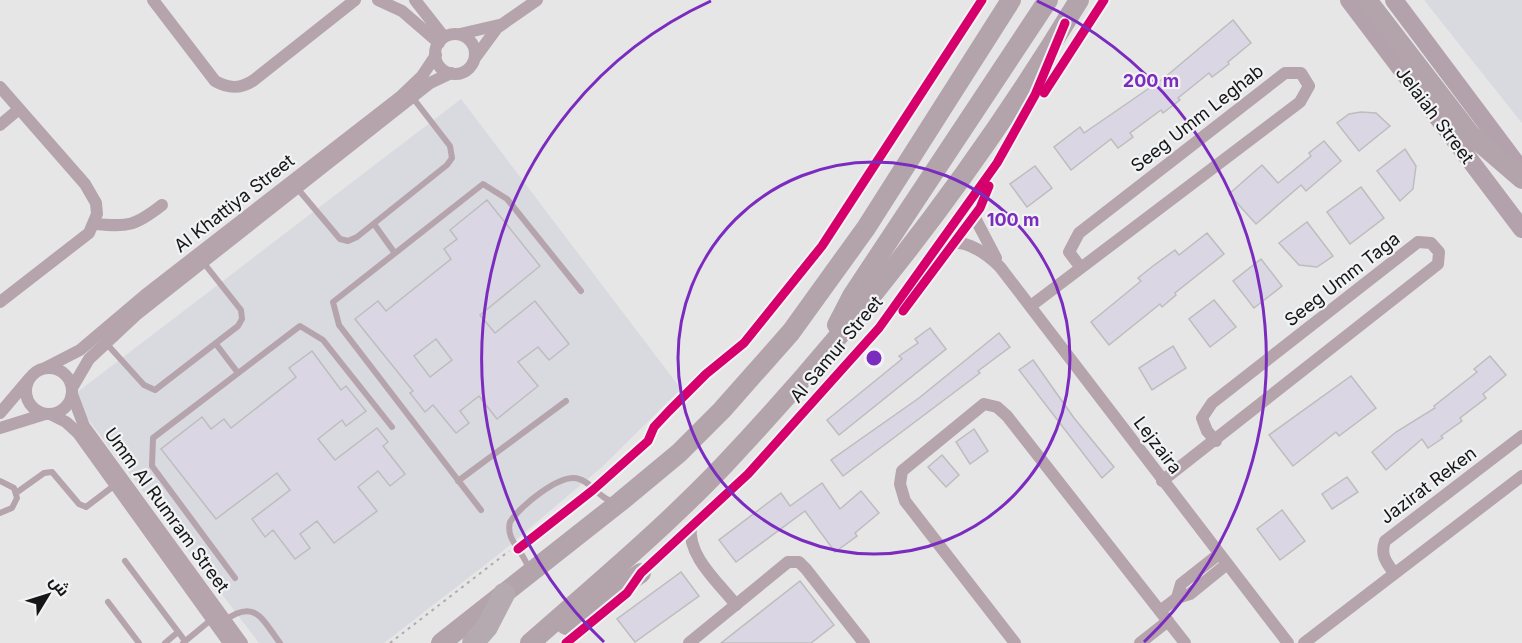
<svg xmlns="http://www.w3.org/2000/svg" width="1522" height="643" font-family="Inter,Cairo,sans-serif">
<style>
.built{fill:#d8dae0}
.building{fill:#dbd6e4;stroke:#bdbdbe;stroke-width:1.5;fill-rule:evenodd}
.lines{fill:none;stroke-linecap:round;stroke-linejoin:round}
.path{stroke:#b3aab0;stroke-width:2;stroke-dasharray:3 4.5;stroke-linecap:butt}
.lane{stroke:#b5a4ac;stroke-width:6}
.street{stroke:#b5a4ac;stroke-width:12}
.secondary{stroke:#b3a1ab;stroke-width:18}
.primary{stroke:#b3a4ac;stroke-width:20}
.highway{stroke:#b6aab1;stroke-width:22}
.cycleway-casing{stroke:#f2f3f5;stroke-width:13}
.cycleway{stroke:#d6006c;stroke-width:9}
.ring{fill:none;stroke:#7b2cbf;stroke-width:3}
.labels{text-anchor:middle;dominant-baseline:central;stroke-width:4.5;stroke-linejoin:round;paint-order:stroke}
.street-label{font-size:18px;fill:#161617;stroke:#f2f3f5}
.centre{fill:#7b2cbf;stroke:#f2f3f5;stroke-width:3}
.ring-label{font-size:18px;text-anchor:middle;font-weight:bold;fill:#7b2cbf;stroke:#f2f3f5;stroke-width:4.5;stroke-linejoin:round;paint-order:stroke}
</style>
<rect width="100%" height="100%" fill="#e6e6e7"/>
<g class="built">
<polygon points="1424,0 1522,0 1522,123"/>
<polygon points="461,99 681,389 602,467 499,554 384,643 259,643 71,397"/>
</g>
<g class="building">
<polygon points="1233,20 1251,43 1228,62 1229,64 1212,77 1209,73 1178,98 1180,100 1163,113 1161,110 1130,133 1133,137 1118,148 1111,139 1071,170 1054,147 1080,127 1084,133 1164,78"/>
<polygon points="1361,112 1376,113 1390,126 1359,151 1337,123 1349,114"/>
<polygon points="1324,141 1341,161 1306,191 1301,185 1256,224 1229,194 1262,165 1278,183 1311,156 1309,153"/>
<polygon points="1405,149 1416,166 1413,189 1400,201 1377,171"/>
<polygon points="1035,166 1052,188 1027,207 1010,184"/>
<polygon points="1361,187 1384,218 1350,244 1327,212"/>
<path d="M487,200l53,66 -60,49 15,18 40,-32 34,43 -20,16 -11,-13 -20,15 20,24 -41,33 -18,-23 -19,15 9,12 -13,10 -23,-28 -8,7 -15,-19 3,-2 -58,-72 23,-18 8,10 65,-52 -7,-10 13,-10 -7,-9zM436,339l16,21 -22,17 -16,-21z"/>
<polygon points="1307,222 1333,256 1317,267 1299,265 1279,243"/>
<polygon points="1207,233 1224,254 1175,293 1176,295 1162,307 1160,304 1109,345 1091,322 1141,281 1138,278 1153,266 1175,250 1179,255"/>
<polygon points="1261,259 1282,286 1254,308 1233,281"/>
<polygon points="1214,300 1236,327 1210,347 1189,319"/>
<polygon points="930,328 946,349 839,435 827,420 902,359 899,356 918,343 915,339"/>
<polygon points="999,333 1010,347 978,371 980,373 843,476 831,460 919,398"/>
<polygon points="1173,346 1186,368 1152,390 1139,368"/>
<polygon points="312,351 341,390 346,386 366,411 346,426 342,420 318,439 335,460 377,428 388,442 383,446 405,474 390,486 378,471 358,487 377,511 334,543 317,521 300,534 310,548 295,559 273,530 265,537 252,519 290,490 277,473 216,519 161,449 202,417 211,429 224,419 231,428 296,377 289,368"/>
<polygon points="1490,356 1506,375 1483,394 1486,398 1460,418 1462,421 1441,436 1443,438 1428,448 1422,439 1386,470 1372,452 1396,432 1435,408 1434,406 1477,372 1474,369"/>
<polygon points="1033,360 1074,418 1114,467 1102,478 1019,370"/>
<polygon points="1351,376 1376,408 1339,436 1336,432 1293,466 1269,435"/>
<polygon points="974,429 988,451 970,464 956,442"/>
<polygon points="942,455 959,475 946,487 928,467"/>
<polygon points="1347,477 1358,492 1332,509 1322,494"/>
<polygon points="822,483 840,509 861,491 879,513 855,533 857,536 835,552 805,511 736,562 719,540 781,493 790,506"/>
<polygon points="1282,510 1305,541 1280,560 1257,529"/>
<polygon points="681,572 699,596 635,642 617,619"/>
<polygon points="800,581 834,625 811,643 721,643"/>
</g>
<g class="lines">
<polyline class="path" points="390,643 509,551"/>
<g class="lane">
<polyline points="297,188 340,239 348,241 357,237 447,165 452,158 450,146 413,98"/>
<polyline points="374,224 394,252"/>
<polyline points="105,342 144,385 155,390 238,326 242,319 241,310 203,262"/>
<polyline points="216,344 238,373"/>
<polyline points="0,481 14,488 17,498 12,508 0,513"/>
<polyline points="458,481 566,401"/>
<polyline points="16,493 44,473 52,472 79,504 86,507 115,485"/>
<polyline points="481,510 339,325 333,302 483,184 507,199 581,291"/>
<polyline points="125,561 185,641"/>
<path d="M529,570c-4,-18 -24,-29 -19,-48 9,-15 51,-50 69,-43 14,4 19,19 35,23"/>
<polyline points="235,578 152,466 153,438 300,326 323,340 392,427"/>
<polyline points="108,602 139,643"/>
<path d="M224,621c31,-23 38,-2 56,22"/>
<polyline points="165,643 178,632"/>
<polyline points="183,643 212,619"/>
</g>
<g class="street">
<path d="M153,0l62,81c14,8 26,8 39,-1l101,-80"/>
<polyline points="378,0 402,11 439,43"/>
<polyline points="415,0 444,37"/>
<polyline points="460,34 499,25"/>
<circle cx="455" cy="54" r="20"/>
<polyline points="475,58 497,28 537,0"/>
<polyline points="0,87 85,184 96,203 97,214 89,233 0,302"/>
<polyline points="0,125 19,109"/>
<polyline points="973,197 974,216 996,258"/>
<path d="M95,224c34,3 40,2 67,-19"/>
<path d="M938,249c20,-17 48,4 62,18l288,376"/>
<polyline points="1032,305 1300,102 1309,86 1301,73 1285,73 1079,233 1069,252 1081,268"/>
<circle cx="49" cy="391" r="23"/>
<polyline points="45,368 80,350 145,295 400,97 422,76 436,55"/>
<polyline points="72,388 89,359 136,315 430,83 451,73"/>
<polyline points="72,394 84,426 242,643"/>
<polyline points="0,413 29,379"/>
<polyline points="52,415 66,422 78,433 229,643"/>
<polyline points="0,428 45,414"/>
<polyline points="1162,481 1438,264 1439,252 1431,243 1418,242 1212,403 1202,418 1207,431 1216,441"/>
<path d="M691,527c-4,29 28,56 45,78"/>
<path d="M1394,573c-8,-11 -14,-18 -9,-32l137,-105"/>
<polyline points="1177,598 1181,584 1219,554"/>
<polyline points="1160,611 1177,598 1190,594 1227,564"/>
<polyline points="566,643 627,593 641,573 748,474 879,328 997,163 1035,95 1051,58"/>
<polyline points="689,643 788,562 799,562 806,569 864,643"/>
<polyline points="1015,643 905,501 900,484 902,471 984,404 997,407 1007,416 1185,643"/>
<polyline points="1140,643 1168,621"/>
<polyline points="1304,643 1522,476"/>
</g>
<g class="secondary">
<polyline points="1349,0 1522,229"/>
<polyline points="1394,0 1522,171"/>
</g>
<g class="primary">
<polyline points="1367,0 1471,135 1522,179"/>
<polyline points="837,325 852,296 1048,0"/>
<polyline points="566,625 641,573"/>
<polyline points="441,643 620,502 679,453 722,410 791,332 866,228 1011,0"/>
<path d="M530,643c66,-58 134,-115 194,-178 134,-142 254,-298 355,-465"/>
</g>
<polyline class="highway" points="473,643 487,627 504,594"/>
<defs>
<g id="cycleway">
<polyline points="1044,93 1104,0"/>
<polyline points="903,311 980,208 989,186"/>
<polyline points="518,549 593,490 648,441 654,427 669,411 706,374 744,343 822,246 982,0"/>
<polyline points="566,643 627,593 641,573 748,474 879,328 997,163 1035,95 1065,23"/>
</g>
</defs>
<use href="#cycleway" class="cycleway-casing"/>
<use href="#cycleway" class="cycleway"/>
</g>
<g class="ring">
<circle cx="874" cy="358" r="196"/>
<path d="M604 642A392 392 0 0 1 711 1M1037 1A392 392 0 0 1 1144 642"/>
</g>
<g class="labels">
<g class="street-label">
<text transform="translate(1435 115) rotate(53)">Jelaiah Street</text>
<text transform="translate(1197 118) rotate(-38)">Seeg Umm Leghab</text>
<text transform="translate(234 203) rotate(-38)">Al Khattiya Street</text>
<text transform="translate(1342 279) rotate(-38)">Seeg Umm Taga</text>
<text transform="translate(836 349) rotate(-50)">Al Samur Street</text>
<text transform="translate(1158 445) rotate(53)">Lejzaira</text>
<text transform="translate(1428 485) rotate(-37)">Jazirat Reken</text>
<text transform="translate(167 510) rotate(54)">Umm Al Rumram Street</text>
</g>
</g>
<circle cx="874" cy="358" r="9" class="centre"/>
<g class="ring-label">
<text x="1151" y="87">200 m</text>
<text x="1013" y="226">100 m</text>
</g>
<g transform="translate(48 595) rotate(52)" stroke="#f2f3f5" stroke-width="4.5" paint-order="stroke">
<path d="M0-4.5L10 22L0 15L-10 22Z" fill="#161617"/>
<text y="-9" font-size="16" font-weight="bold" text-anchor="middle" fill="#161617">ش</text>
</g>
</svg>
